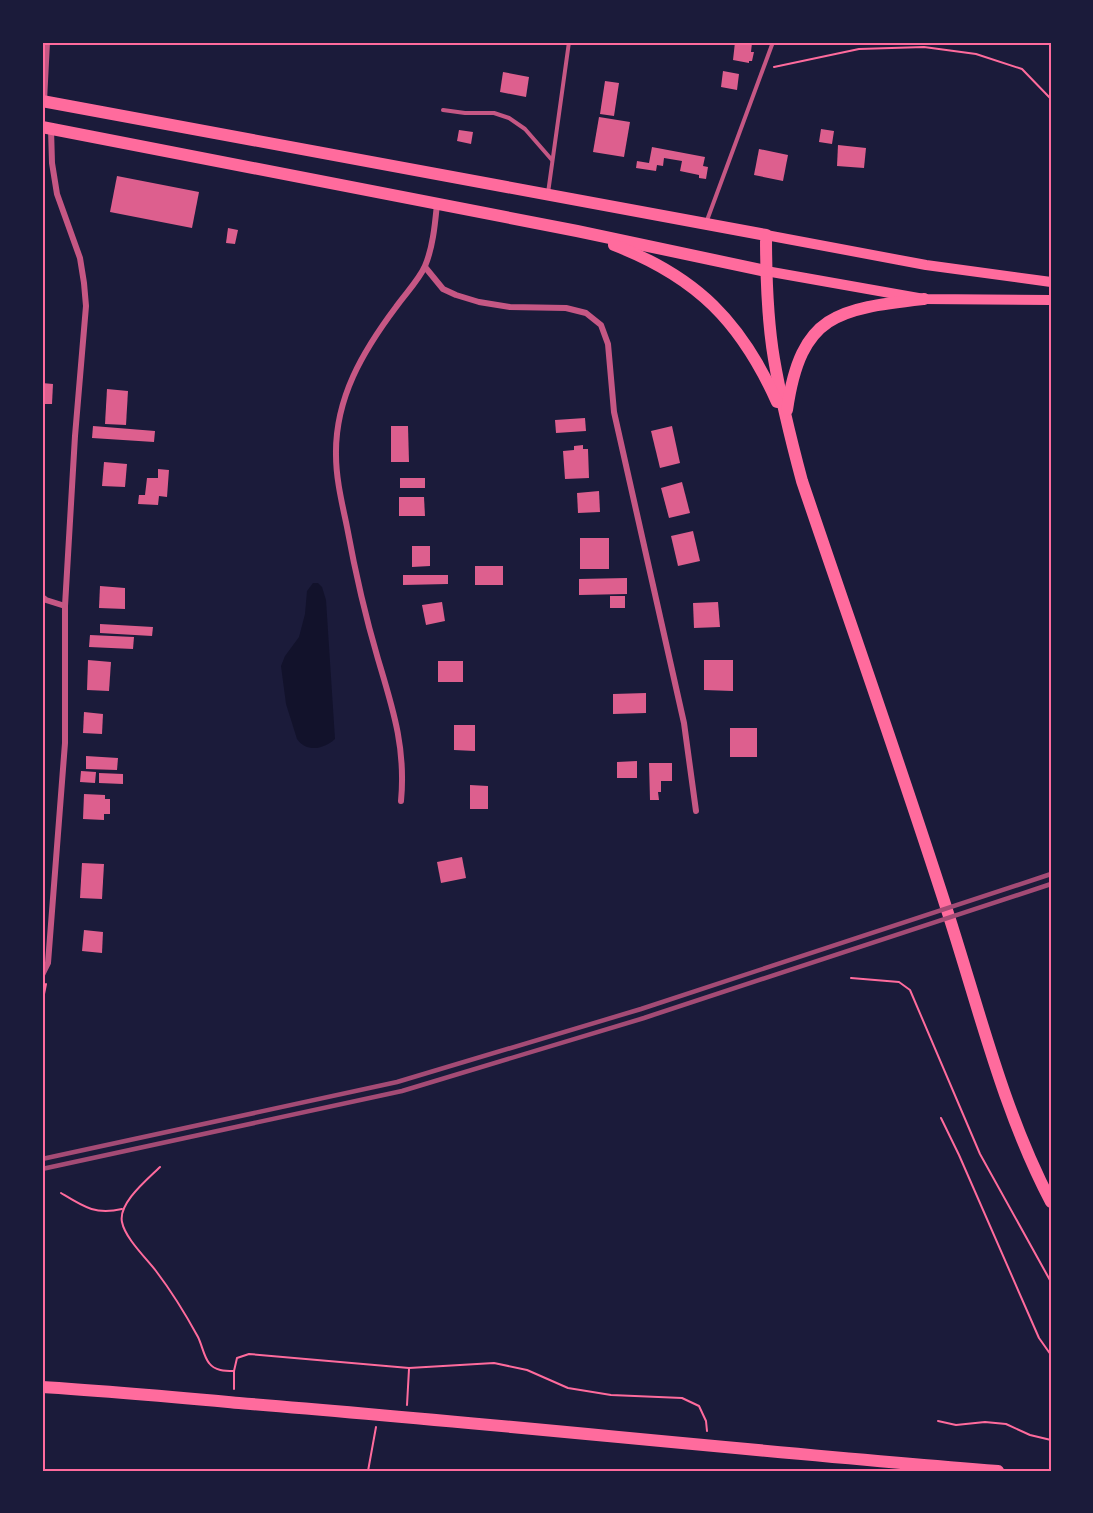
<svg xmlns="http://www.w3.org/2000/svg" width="1093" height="1513" font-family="Roboto,sans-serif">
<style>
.water{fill:#12122b}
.building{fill:#dd5f8e}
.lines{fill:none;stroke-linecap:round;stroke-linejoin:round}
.path{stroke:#ff6b9d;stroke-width:2}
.service{stroke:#c65784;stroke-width:4}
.minor{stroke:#c65784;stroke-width:6}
.secondary{stroke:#ff6b9d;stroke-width:10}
.primary{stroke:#ff6b9d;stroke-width:12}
.rail{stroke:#a44b75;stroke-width:4.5}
.neatline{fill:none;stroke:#ff6b9d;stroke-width:2}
</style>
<rect width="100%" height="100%" fill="#1b1b3a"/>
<path class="water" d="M313,583h5l4,4 4,13 9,139c-11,10 -28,14 -38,0l-11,-35 -5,-38 4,-10 14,-19 6,-23 2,-23z"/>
<g class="building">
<polygon points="735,42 752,43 751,52 754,52 752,61 749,61 749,63 733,60"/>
<polygon points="723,71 739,74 737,90 721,87"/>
<polygon points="503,72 529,77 526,97 500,92"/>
<polygon points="605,81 619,83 614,116 600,114"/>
<polygon points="599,117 630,122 624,157 593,152"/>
<polygon points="821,129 834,131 832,144 819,142"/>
<polygon points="459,130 473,132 471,144 457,141"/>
<polygon points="838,145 866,148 864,168 837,166"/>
<polygon points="652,147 705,157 703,166 708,167 706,179 699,178 699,175 680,171 682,161 664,158 663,166 657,165 656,171 636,168 637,161 649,163"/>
<polygon points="759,149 788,155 783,181 754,175"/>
<polygon points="117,176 199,192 192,228 110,212"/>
<polygon points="228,228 238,230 235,244 226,243"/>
<polygon points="42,383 53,384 52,404 42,404"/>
<polygon points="107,389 128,391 126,425 105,424"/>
<polygon points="585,418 586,431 556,433 555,420"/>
<polygon points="93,426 155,431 154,442 92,438"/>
<polygon points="391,426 408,426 409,462 391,462"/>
<polygon points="672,426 680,463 660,468 651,431"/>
<polygon points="583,445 583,449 588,449 589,478 565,479 563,451 574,450 574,446"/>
<polygon points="104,462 127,464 125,487 102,486"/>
<polygon points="158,469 169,470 167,497 159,496 158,505 138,504 139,495 145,495 147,478 158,478"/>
<rect x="400" y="478" width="25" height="10"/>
<polygon points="682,482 690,513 669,518 661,488"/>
<polygon points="599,491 600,512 578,513 577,493"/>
<polygon points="399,497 424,497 425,516 399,516"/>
<polygon points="693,531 700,561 678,566 671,536"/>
<rect x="580" y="538" width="29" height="31"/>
<polygon points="412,546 430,546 430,566 412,567"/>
<rect x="475" y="566" width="28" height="19"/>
<polygon points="403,575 448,575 448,584 403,585"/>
<polygon points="627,578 627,594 579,595 579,579"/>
<polygon points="100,586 125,588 125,609 99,608"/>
<rect x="610" y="596" width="15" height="12"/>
<polygon points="442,602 445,621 426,625 422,605"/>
<polygon points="718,602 720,627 694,628 693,603"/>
<polygon points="100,624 153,627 152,636 100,633"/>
<polygon points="90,635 134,637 133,649 89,647"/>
<polygon points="88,660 111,662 109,691 87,690"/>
<polygon points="704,660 733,660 733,691 704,690"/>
<rect x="438" y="661" width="25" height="21"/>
<polygon points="646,693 646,713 613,714 613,694"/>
<polygon points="84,712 103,714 102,734 83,733"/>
<polygon points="454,725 475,725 475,751 454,750"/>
<rect x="730" y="728" width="27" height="29"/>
<polygon points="86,756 118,758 117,770 86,769"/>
<polygon points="637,761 637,778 617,778 617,762"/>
<polygon points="649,763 672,763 672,781 661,781 661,792 658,792 659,800 650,800"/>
<polygon points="81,771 96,772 95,783 80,782"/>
<polygon points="99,773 123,774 123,784 99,783"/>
<polygon points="470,785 488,786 488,809 470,809"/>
<polygon points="84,794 105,795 105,799 110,799 110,814 104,814 104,820 83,819"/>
<polygon points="462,857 466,878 441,883 437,862"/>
<polygon points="82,863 104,864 102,899 80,898"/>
<polygon points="84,930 103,932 102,953 82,951"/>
</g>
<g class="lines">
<g class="path">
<polyline points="774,67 859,49 924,47 976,54 1022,69 1051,99"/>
<polyline points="851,978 899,982 910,990 980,1154 1051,1282"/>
<polyline points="42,1004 46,984"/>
<polyline points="941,1118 959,1155 1039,1338 1051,1355"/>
<path d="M160,1167c-12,12 -42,36 -38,55 3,16 24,36 34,49 16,21 30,44 42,66 4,8 6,20 11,26 6,8 16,8 25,8"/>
<path d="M61,1193c23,14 34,22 61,16"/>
<polyline points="234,1389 234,1371 237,1358 249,1354 409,1368 494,1363 527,1370 568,1388 611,1395 682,1398 699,1406 706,1421 707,1431"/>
<polyline points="407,1405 409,1369"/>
<polyline points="938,1421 956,1425 985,1422 1006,1424 1030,1435 1051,1440"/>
<polyline points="368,1471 376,1427"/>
</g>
<g class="service">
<polyline points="443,110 465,113 494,113 509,118 525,129 552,160"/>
<polyline points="548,193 569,42"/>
<polyline points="706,223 773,42"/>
</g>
<g class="minor">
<polyline points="44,101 47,42"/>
<polyline points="425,267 443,289 456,295 479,302 510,307 566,308 586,313 601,325 608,344 614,412 684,723 696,811"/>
<polyline points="42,597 46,600 65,606"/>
<path d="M401,801c5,-53 -8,-92 -23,-142 -13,-44 -23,-88 -31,-132 -5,-24 -11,-48 -11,-72 -1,-57 27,-104 60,-148 9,-13 23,-27 29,-41 8,-19 10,-42 12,-62"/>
<polyline points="42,975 48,963 65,743 65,606 75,436 86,306 84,283 80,258 57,194 52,163 51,129"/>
</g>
<g class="secondary">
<polyline points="766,235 926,265 1051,282"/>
<polyline points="766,271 924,299 1051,300"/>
</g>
<g class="primary">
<path d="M42,101l724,134c0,41 1,83 8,124 7,41 17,81 28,122 48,142 98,283 144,426 32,98 57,204 105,295"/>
<polyline points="42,127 577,231 766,271"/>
<path d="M614,245c83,32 127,77 163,157"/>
<path d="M787,410c14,-97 51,-101 137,-111"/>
<path d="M42,1387c66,4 131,10 197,16 253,20 506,48 759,68"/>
</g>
<g class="rail">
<polyline points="42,1159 397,1082 641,1009 1051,874"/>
<polyline points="42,1169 402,1091 644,1018 1051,884"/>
</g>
</g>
<rect width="1093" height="1513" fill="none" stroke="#1b1b3a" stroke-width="87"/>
<rect x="44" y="44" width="1006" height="1426" class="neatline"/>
</svg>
